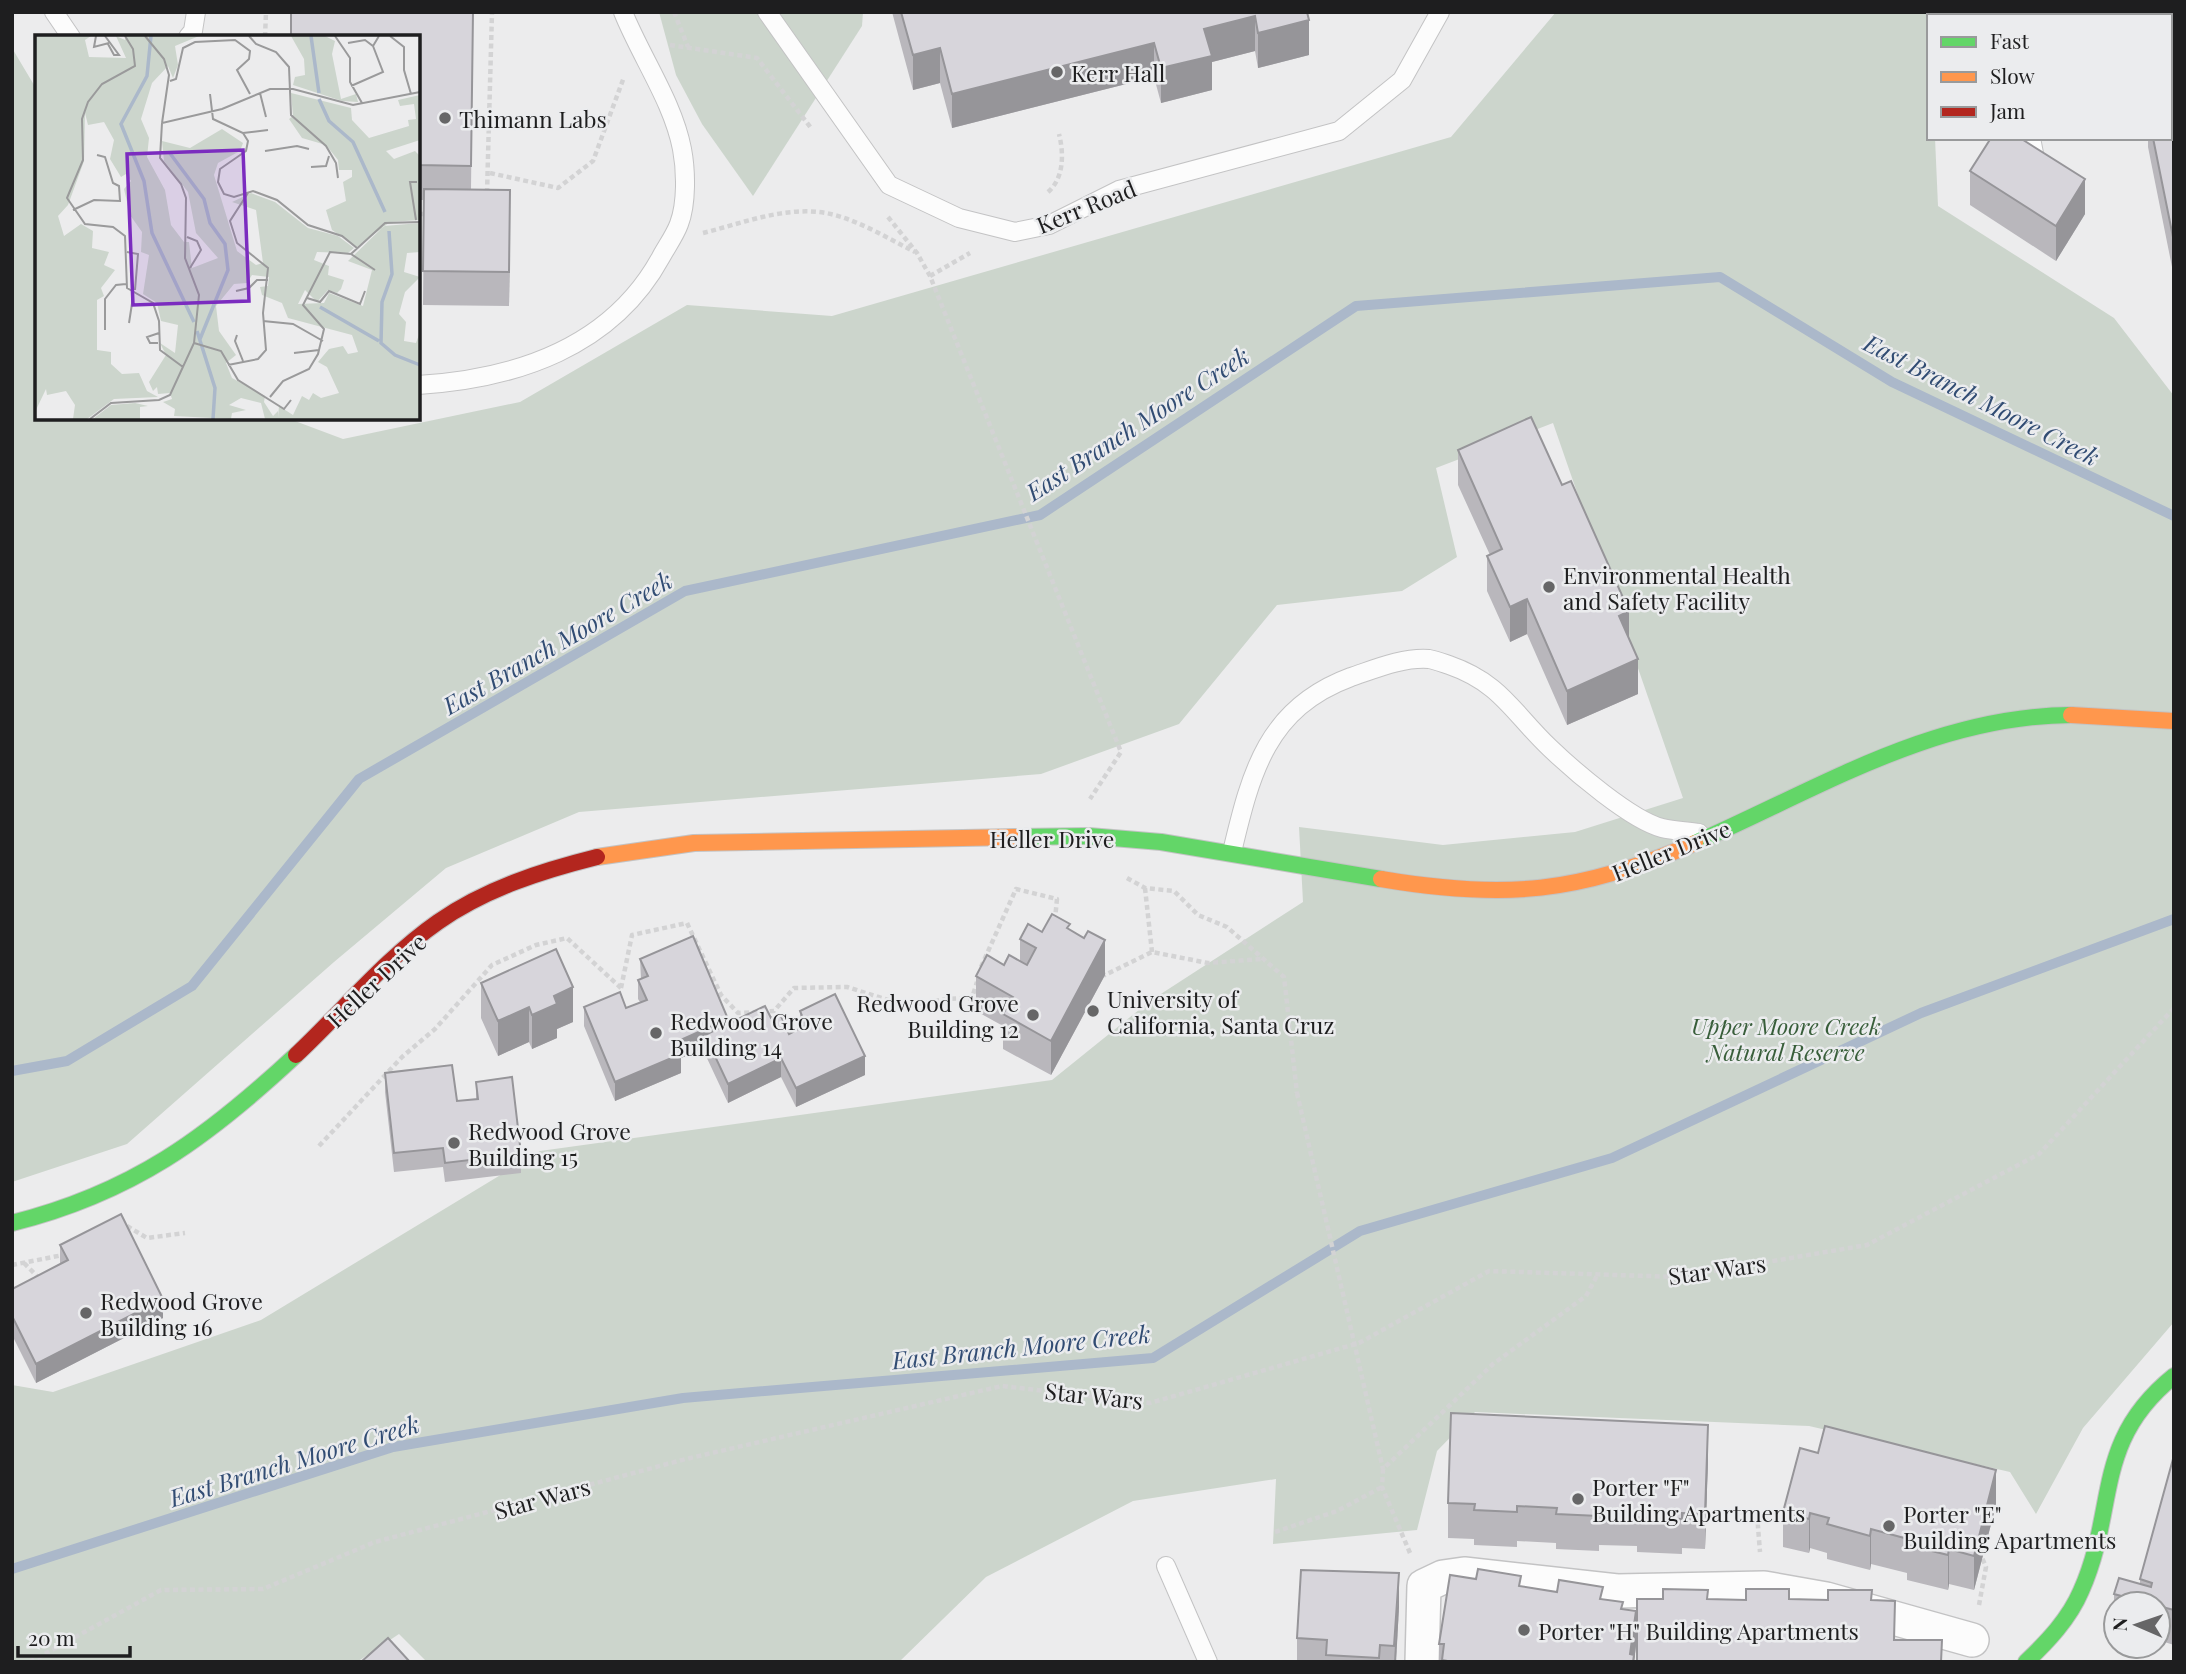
<svg xmlns="http://www.w3.org/2000/svg" width="2186" height="1674" font-family="'Playfair Display',serif">
<style>
.green{fill:#ccd5cc}
.lines{fill:none;stroke-linecap:round;stroke-linejoin:round}
.stream{stroke:#abb8ca;stroke-width:10}
.lane-casing{stroke:#c3c3c4;stroke-width:20}
.street-casing{stroke:#c3c3c4;stroke-width:36}
.fast-casing{stroke:#c3c3c4;stroke-width:18}
.slow-casing{stroke:#c3c3c4;stroke-width:18}
.jam-casing{stroke:#c3c3c4;stroke-width:18}
.path{stroke:#d3d3d4;stroke-width:4.5;stroke-dasharray:5 3.5;stroke-linecap:butt}
.lane{stroke:#fcfcfc;stroke-width:18}
.street{stroke:#fcfcfc;stroke-width:33}
.fast{stroke:#63d668;stroke-width:16}
.slow{stroke:#ff974d;stroke-width:16}
.jam{stroke:#b3261e;stroke-width:16}
.path-bridge{stroke:#d3d3d4;stroke-width:4.5;stroke-dasharray:5 3.5;stroke-linecap:butt}
.wall{fill:#b9b7bc}
.shaded-wall{fill:#969599}
.building{fill:#d7d5db;stroke:#969599;stroke-width:2}
.poi-dot{fill:#666667;stroke:#ebecee;stroke-width:2.5}
.labels{text-anchor:middle;dominant-baseline:central;stroke-width:5;stroke-linejoin:round;paint-order:stroke}
.poi-label{font-size:23px;fill:#1e1e1f;stroke:#ebecee;text-anchor:start}
.street-label{font-size:23px;fill:#1e1e1f;stroke:#ebecee}
.park-label{font-size:23px;font-style:italic;fill:#385e3a;stroke:#ebecee}
.water-label{font-size:24px;font-style:italic;fill:#314c73;stroke:#ebecee}
.inset-river{fill:none;stroke:#abb8ca;stroke-width:3.5}
.inset-road{fill:none;stroke:#9a9a9b;stroke-width:2}
.view{fill:#7b2cbf;fill-opacity:0.15;stroke:#7b2cbf;stroke-width:3.5}
.inset-edge{fill:none;stroke:#1e1e1f;stroke-width:3.5}
</style>
<rect width="100%" height="100%" fill="#ececed"/>
<g class="green">
<polygon points="659,12 863,12 862,26 753,196 702,124 676,75"/>
<polygon points="1556,12 1929,12 1929,138 1935,138 1938,206 2114,318 2174,396 2174,1322 2083,1428 2036,1514 2010,1472 1809,1426 1475,1412 1437,1451 1417,1530 1273,1544 1276,1479 1133,1501 986,1577 899,1662 427,1662 399,1634 357,1662 12,1662 12,1385 53,1392 261,1320 540,1151 1052,1080 1150,1001 1303,902 1299,827 1443,845 1575,832 1683,798 1553,423 1436,468 1457,557 1402,591 1277,605 1179,724 1041,774 579,812 446,868 334,962 127,1144 12,1182 12,48 37,90 37,418 287,418 343,439 520,402 687,305 832,316 1451,137"/>
</g>
<g class="lines">
<g class="stream">
<polyline points="12,1071 67,1061 192,986 359,779 685,591 1040,515 1356,306 1720,277 1892,382 2174,516"/>
<polyline points="12,1569 393,1447 683,1398 1153,1358 1360,1231 1612,1158 1921,1013 2174,919"/>
</g>
<defs>
<g id="lane">
<polyline points="54,12 71,37"/>
<polyline points="767,12 889,185 959,218 1015,232 1049,225 1119,190 1339,131 1402,80 1440,12"/>
<polyline points="2002,12 2003,16"/>
<polyline points="188,37 193,31 196,12"/>
<polyline points="2031,138 2037,169"/>
<path d="M418,385c98,-6 194,-38 243,-128 6,-11 14,-22 18,-33 8,-21 7,-54 3,-75 -9,-47 -41,-92 -59,-137"/>
<path d="M1232,852c19,-80 35,-144 119,-175 24,-8 52,-20 78,-18 6,1 14,4 20,6 52,18 64,48 101,83 24,23 81,72 112,80 12,3 25,3 37,5"/>
<polyline points="1166,1566 1208,1662"/>
</g>
<polyline id="street" points="1422,1662 1424,1586 1443,1577 1464,1574 1617,1591 1764,1588 1826,1599 1972,1640"/>
<g id="fast">
<polyline points="1016,837 1089,836 1161,842 1381,879"/>
<path d="M1695,843c123,-54 238,-127 376,-128"/>
<path d="M12,1223c120,-30 195,-85 284,-168"/>
<path d="M2026,1662c22,-21 43,-43 55,-71 37,-83 11,-149 93,-215"/>
</g>
<g id="slow">
<polyline points="2071,715 2174,721"/>
<polyline points="597,857 694,843 1016,837"/>
<path d="M1381,879c123,21 199,14 314,-36"/>
</g>
<path id="jam" d="M296,1055c47,-44 89,-96 142,-133 47,-33 103,-51 159,-65"/>
</defs>
<use href="#lane" class="lane-casing"/>
<use href="#street" class="street-casing"/>
<use href="#fast" class="fast-casing"/>
<use href="#slow" class="slow-casing"/>
<use href="#jam" class="jam-casing"/>
<g class="path">
<polyline points="674,12 688,47"/>
<polyline points="265,37 266,12"/>
<polyline points="670,45 757,58 811,128"/>
<polyline points="36,136 37,135"/>
<polyline points="490,173 558,188 593,161 624,77"/>
<path d="M1048,192c16,-14 16,-38 11,-58"/>
<polyline points="487,193 492,12"/>
<polyline points="418,214 429,214"/>
<polyline points="888,217 917,253 930,276 1121,752 1090,799"/>
<path d="M703,233c40,-10 82,-27 123,-20 31,6 61,25 89,39"/>
<polyline points="930,276 970,253"/>
<polyline points="1127,878 1145,888 1174,891 1198,915 1227,927 1284,977 1297,1093"/>
<polyline points="1145,888 1152,952"/>
<polyline points="981,967 1016,889 1057,899 1055,919"/>
<polyline points="1101,973 1105,975 1152,952 1208,963 1262,959"/>
<polyline points="621,988 632,935 687,923 721,995 738,1013 774,1011 794,988 847,987 907,1006 946,999 972,998 977,982"/>
<polyline points="319,1146 402,1057 435,1029 492,965 536,945 567,938 621,988"/>
<polyline points="127,1226 147,1238 185,1233"/>
<polyline points="24,1263 40,1279"/>
<polyline points="12,1265 63,1255"/>
<polyline points="1724,1511 1757,1514 1760,1552"/>
<polyline points="1275,1532 1337,1511 1382,1487"/>
<polyline points="1410,1553 1382,1487 1383,1469 1493,1364 1586,1296 1598,1274"/>
<polyline points="1979,1605 1986,1567 1980,1553"/>
<polyline points="30,1662 161,1590 263,1589 375,1542 686,1459 1002,1386 1150,1403 1359,1343 1489,1271 1679,1277 1867,1245 2039,1154 2174,1008"/>
</g>
<use href="#lane" class="lane"/>
<use href="#street" class="street"/>
<use href="#fast" class="fast"/>
<use href="#slow" class="slow"/>
<use href="#jam" class="jam"/>
<polyline class="path-bridge" points="1297,1093 1383,1469"/>
</g>
<g class="wall">
<polygon points="473,12 471,189 510,224 509,306 423,305 424,200 418,200 418,37"/>
<polygon points="892,12 1307,12 1309,55 1258,68 1255,51 1212,62 1212,90 1161,103 1154,77 952,128 940,83 913,90"/>
<polygon points="2069,12 2174,12 2174,83 2170,83 2170,16 2069,16"/>
<polygon points="2174,107 2174,277 2148,147 2148,138 2170,138"/>
<polygon points="1970,171 2085,214 2056,261 1970,205"/>
<polygon points="1458,450 1629,640 1638,694 1567,725 1527,634 1510,642 1487,591 1487,556 1490,555 1458,485"/>
<polygon points="1070,930 1105,975 1051,1075 1003,1049 1003,1026 976,1011 976,976 1020,961 1020,939 1042,932"/>
<polygon points="640,959 728,1024 771,1018 789,1034 800,1029 800,1011 865,1075 796,1107 781,1077 728,1103 705,1054 705,1048 681,1058 681,1073 615,1101 584,1026 584,1007 626,1008 640,1002 638,999 638,980 641,979"/>
<polygon points="481,983 573,1022 557,1029 557,1038 532,1049 529,1042 498,1056 481,1018"/>
<polygon points="385,1073 457,1101 476,1099 476,1082 521,1154 521,1173 445,1182 443,1167 394,1172 385,1092"/>
<polygon points="60,1245 163,1318 36,1383 12,1335 12,1289 60,1264"/>
<polygon points="1708,1459 1705,1549 1682,1548 1682,1554 1637,1552 1637,1546 1599,1545 1599,1551 1556,1549 1556,1543 1517,1541 1517,1547 1474,1545 1474,1539 1448,1538 1448,1503"/>
<polygon points="2174,1459 2174,1645 2158,1640 2158,1604 2116,1604 2116,1629 2114,1629 2114,1594 2140,1584 2140,1579"/>
<polygon points="1996,1505 1974,1590 1949,1584 1948,1590 1907,1580 1907,1573 1871,1564 1870,1570 1827,1559 1827,1553 1810,1548 1809,1553 1783,1547 1783,1512"/>
<polygon points="1521,1586 1603,1599 1623,1609 1636,1646 1634,1662 1439,1662 1439,1644"/>
<polygon points="1399,1607 1396,1662 1297,1662 1297,1638"/>
</g>
<g class="shaded-wall">
<polygon points="1255,16 1255,51 1212,62 1212,90 1161,103 1161,68 1204,29"/>
<polygon points="1309,20 1309,55 1258,68 1258,33"/>
<polygon points="1154,43 1154,77 952,128 952,94"/>
<polygon points="940,48 940,83 913,90 913,55"/>
<polygon points="2174,48 2174,83 2170,83 2170,49"/>
<polygon points="2085,179 2085,214 2056,261 2056,226"/>
<polygon points="510,190 510,224 509,306 509,272"/>
<polygon points="1527,599 1527,634 1510,642 1510,607"/>
<polygon points="1629,611 1629,646 1619,616"/>
<polygon points="1638,659 1638,694 1567,725 1567,691"/>
<polygon points="1105,940 1105,975 1051,1075 1051,1041"/>
<polygon points="573,987 573,1022 557,1029 557,1038 532,1049 532,1015 554,996"/>
<polygon points="529,1007 529,1042 498,1056 498,1021"/>
<polygon points="728,1019 728,1038 705,1035 705,1048 681,1058 681,1073 615,1101 615,1082 676,1042"/>
<polygon points="865,1056 865,1075 796,1107 796,1088"/>
<polygon points="781,1058 781,1077 728,1103 728,1084"/>
<polygon points="163,1299 163,1318 36,1383 36,1364"/>
<polygon points="1708,1425 1708,1459 1705,1549 1705,1514"/>
<polygon points="1996,1470 1996,1505 1974,1590 1974,1556"/>
<polygon points="1810,1513 1810,1548 1809,1553 1809,1519"/>
<polygon points="1871,1529 1871,1564 1870,1570 1870,1536"/>
<polygon points="1949,1549 1949,1584 1948,1590 1948,1555"/>
<polygon points="1399,1573 1399,1607 1396,1662 1394,1662"/>
<polygon points="1636,1611 1636,1646 1634,1662 1630,1662 1630,1654"/>
</g>
<g class="building">
<polygon points="291,12 473,12 471,166 418,165 418,37 291,37"/>
<polygon points="901,12 1307,12 1309,20 1258,33 1255,16 1204,29 1212,56 1161,68 1154,43 952,94 940,48 913,55"/>
<polygon points="2074,12 2174,12 2174,48 2170,49 2170,16 2075,16"/>
<polygon points="2174,107 2174,242 2153,138 2170,138 2170,108"/>
<polygon points="1991,138 2020,138 2085,179 2056,226 1970,171"/>
<polygon points="424,189 510,190 509,272 423,271"/>
<polygon points="1531,417 1562,485 1571,481 1629,611 1619,616 1638,659 1567,691 1527,599 1510,607 1487,556 1502,549 1458,450"/>
<polygon points="1052,914 1070,924 1067,928 1084,938 1088,931 1105,940 1051,1041 1003,1014 1013,997 976,976 987,955 1004,965 1009,955 1027,965 1036,948 1020,939 1028,924 1042,932"/>
<polygon points="693,936 728,1019 676,1042 681,1054 615,1082 584,1007 620,992 626,1008 647,1000 638,980 648,976 640,959"/>
<polygon points="556,949 573,987 554,996 557,1004 532,1015 529,1007 498,1021 481,983"/>
<polygon points="835,994 865,1056 796,1088 781,1058 728,1084 705,1035 765,1006 771,1018 780,1014 789,1034 806,1025 800,1011"/>
<polygon points="452,1065 457,1101 478,1099 476,1082 512,1077 521,1154 445,1163 443,1148 394,1153 385,1073"/>
<polygon points="121,1214 163,1299 36,1364 12,1316 12,1289 68,1260 60,1245"/>
<polygon points="1451,1413 1708,1425 1705,1514 1682,1513 1682,1519 1637,1517 1637,1512 1599,1510 1599,1516 1556,1514 1557,1508 1517,1506 1517,1512 1474,1510 1475,1504 1448,1503"/>
<polygon points="1825,1426 1996,1470 1974,1556 1949,1549 1948,1555 1907,1545 1908,1539 1871,1529 1870,1536 1827,1524 1829,1518 1810,1513 1809,1519 1783,1512 1800,1448 1818,1453"/>
<polygon points="2173,1459 2174,1459 2174,1610 2158,1606 2158,1604 2151,1604 2114,1594 2119,1578 2151,1587 2152,1583 2140,1579"/>
<polygon points="1478,1569 1521,1576 1519,1586 1557,1592 1559,1580 1603,1587 1600,1599 1623,1602 1621,1609 1636,1611 1630,1654 1634,1655 1633,1662 1453,1662 1442,1660 1444,1644 1439,1644 1450,1575 1476,1579"/>
<polygon points="1301,1570 1399,1573 1394,1646 1380,1645 1379,1658 1326,1655 1327,1640 1297,1638"/>
<polygon points="1663,1589 1708,1590 1707,1599 1746,1600 1746,1589 1789,1589 1789,1599 1828,1600 1828,1590 1872,1590 1871,1600 1895,1601 1894,1640 1942,1640 1941,1662 1637,1662 1637,1599 1663,1599"/>
<polygon points="388,1638 410,1662 361,1662"/>
</g>
<g class="poi-dot">
<circle cx="1057" cy="72" r="7"/>
<circle cx="445" cy="118" r="7"/>
<circle cx="1549" cy="587" r="7"/>
<circle cx="1093" cy="1011" r="7"/>
<circle cx="1033" cy="1015" r="7"/>
<circle cx="656" cy="1033" r="7"/>
<circle cx="454" cy="1143" r="7"/>
<circle cx="86" cy="1313" r="7"/>
<circle cx="1578" cy="1499" r="7"/>
<circle cx="1889" cy="1526" r="7"/>
<circle cx="1524" cy="1630" r="7"/>
</g>
<g class="labels">
<g class="poi-label">
<text x="1071" y="72">Kerr Hall</text>
<text x="459" y="118">Thimann Labs</text>
<text x="1563" y="574">Environmental Health<tspan x="1563" dy="26">and Safety Facility</tspan></text>
<text x="1107" y="998">University of<tspan x="1107" dy="26">California, Santa Cruz</tspan></text>
<text x="1019" y="1002" text-anchor="end">Redwood Grove<tspan x="1019" dy="26">Building 12</tspan></text>
<text x="670" y="1020">Redwood Grove<tspan x="670" dy="26">Building 14</tspan></text>
<text x="468" y="1130">Redwood Grove<tspan x="468" dy="26">Building 15</tspan></text>
<text x="100" y="1300">Redwood Grove<tspan x="100" dy="26">Building 16</tspan></text>
<text x="1592" y="1486">Porter "F"<tspan x="1592" dy="26">Building Apartments</tspan></text>
<text x="1903" y="1513">Porter "E"<tspan x="1903" dy="26">Building Apartments</tspan></text>
<text x="1538" y="1630">Porter "H" Building Apartments</text>
</g>
<g class="street-label">
<text transform="translate(1086 206) rotate(-22)">Kerr Road</text>
<text x="1052" y="838">Heller Drive</text>
<text transform="translate(1671 850) rotate(-22)">Heller Drive</text>
<text transform="translate(376 980) rotate(-43)">Heller Drive</text>
<text transform="translate(1717 1269) rotate(-8)">Star Wars</text>
<text transform="translate(1094 1395) rotate(6)">Star Wars</text>
<text transform="translate(542 1498) rotate(-15)">Star Wars</text>
</g>
<g class="park-label">
<text x="1786" y="1025">Upper Moore Creek<tspan x="1786" dy="26">Natural Reserve</tspan></text>
</g>
<g class="water-label">
<text transform="translate(1982 399) rotate(27)">East Branch Moore Creek</text>
<text transform="translate(1137 423) rotate(-33)">East Branch Moore Creek</text>
<text transform="translate(557 642) rotate(-30)">East Branch Moore Creek</text>
<text transform="translate(1021 1346) rotate(-6)">East Branch Moore Creek</text>
<text transform="translate(294 1460) rotate(-17)">East Branch Moore Creek</text>
</g>
</g>
<g transform="translate(35 35)">
<rect width="385" height="385" fill="#ececed"/>
<path d="M0,1h56l-6,4 4,17 37,1 -10,-22 9,4 1,-4h73l-24,10 3,19 -5,13 -5,-12 -16,17 -11,36 8,19 -2,19 18,33 6,35 13,17h5l3,26 26,-10 -22,-25 -8,-41 -24,-31 -2,-20 28,7 32,-19 21,14 -3,8 -22,12 -4,12 23,76 19,14 7,-2 -7,-53 -24,-8 19,-9 24,9 33,26 30,8 16,12 -6,5 -31,-1 -3,8 15,6 -1,9 16,5 -3,9 -4,4 -9,-3 -11,12 -12,-12 -7,14 26,-1 5,-10 34,13 9,-36 -24,-9 36,-35 36,-3v29l-13,1 -3,19 16,5 -15,15 -6,22 7,8 -2,19 12,2 4,-11v87h-155l-4,-16 -20,-5 -12,7 17,5 -14,3 -1,6 -57,-3 1,-7 -12,-7 9,-3 -2,-6 -12,1 -1,-7 -4,4 -4,-9 17,-27 -6,-12 15,10 3,-28 -17,-4 -4,-18 -14,-9 6,-39 -8,-3 1,-20 -12,-17 -6,-26 7,-8 -5,-7 -5,3 -11,-18 4,-19 -10,-18 -16,3 -3,-12 -1,48 -16,44 -10,11 6,20 17,-12 12,7 -1,17 17,4 -5,13 11,5 -14,18 3,8 -7,4v50l14,2v12l11,10 17,-1 8,18 11,6 -44,2 -27,20h-14l2,-14 -9,-14 -19,4 -1,-6 -11,23zM217,240l17,2 -1,9 -8,1 2,8 20,8 6,15 64,17 6,17 -10,2 -5,-8 -14,3 -11,13 9,5 12,26 -18,5 -8,-5 -4,7 -7,-4 -9,19 -14,-9 -1,11v-6l-5,5 -9,-14 1,-6 -33,-18 -6,-15 10,-8 -17,-24 -3,-25 18,-22 13,-1zM256,1h34l10,5 -3,13 9,45 15,-5 2,8 -16,-1 -49,-16 2,-8 10,-2 -1,-16zM256,58l60,15 1,12 17,18 40,-12 -1,-6 8,-1 -2,-15 -14,2 -2,-6 22,-5v45l-34,11 8,8 21,-8 5,5v64l-30,2 -33,25 -25,-17 -6,-20 20,-9 -3,-19 9,-5v-7h-13l-1,-10 -12,-15 -24,-7 -13,-19 4,-3zM100,368l13,3 -8,1v12h-47l18,-14z" fill="#ccd5cc" fill-rule="evenodd"/>
<path class="inset-river" d="M116,1l-4,40 -26,48 23,57 8,52 42,89M276,1l8,57M284,64l10,22 24,21 32,70M134,117l35,47 6,24 15,21 3,26 -28,69M354,196l3,43 -10,28 -1,41 14,12 25,10M285,272l59,34M162,296l18,57 -2,31"/>
<path class="inset-road" d="M61,1l-2,11 15,-4M70,1l14,19h-5l-6,-11M90,1l8,13 2,17 -33,18 -14,18 -6,17 1,41 -16,38 18,26 28,3 12,9 2,52 26,15 6,18 1,29 23,17M110,1l19,23 5,16 -7,48M214,1l7,8 20,8 13,15 2,48 35,31 10,17 2,15M300,1l15,22v24l12,21M355,1l14,11v23l7,24M313,8l17,-3 8,6 6,-10M135,46l6,-2 7,-31 12,-6 40,-2 15,11 -1,8 -12,11 13,24M316,51l32,-14 -10,-26M225,58l6,24M175,59l3,25 30,14 5,8 -2,10 -26,18 -2,13 6,12 10,3 19,-6 24,9 31,25 34,11 15,12M208,98l25,-3M230,116l32,-5 12,3M276,132l15,-1 3,-10M38,175l21,-10 26,1 -1,-15 -6,-3 -8,-26 -8,-2M381,185l-6,-38h7M152,202l10,4 4,9 -11,18M92,217l11,2 -3,36M316,219l24,16M201,256l13,-3 8,-8h11M272,263l13,4 9,-11 31,13 5,-13M228,286l30,3 30,17M94,288l4,-26M70,295v-31l11,-14 10,-1M202,300l-2,6 8,20M123,308h-8l-3,-6 12,-4M159,308l27,8 17,29 46,29 7,-9M259,318l25,-3M193,330l30,-6 8,-9 -3,-37 5,-45 -31,-25 -7,-22 18,-28M235,362l13,-16 26,-12 9,-15 6,-25 -21,-24 27,-53 21,2 34,-31 35,-1M55,384l21,-16 48,-3 11,-5 24,-52 5,-48 -14,-37 1,-60 -5,-14 -21,-26 2,-35 60,-14 48,-20h23l60,16 67,-13"/>
<path class="view" d="M208,115l6,151 -116,4 -6,-151z"/>
<rect width="385" height="385" class="inset-edge"/>
</g>
<rect width="2186" height="1674" fill="none" stroke="#1e1e1f" stroke-width="28"/>
<rect x="1927" y="14" width="245" height="126" fill="#ebecee" stroke="#999a9b" stroke-width="2"/>
<rect x="1941" y="37" width="35" height="10" fill="#63d668" stroke="#999a9b" stroke-width="2"/>
<text x="1990" y="49" font-size="21" fill="#1e1e1f">Fast</text>
<rect x="1941" y="72" width="35" height="10" fill="#ff974d" stroke="#999a9b" stroke-width="2"/>
<text x="1990" y="84" font-size="21" fill="#1e1e1f">Slow</text>
<rect x="1941" y="107" width="35" height="10" fill="#b3261e" stroke="#999a9b" stroke-width="2"/>
<text x="1990" y="119" font-size="21" fill="#1e1e1f">Jam</text>
<g transform="translate(2137 1625) rotate(272)"><circle r="33" fill="#ebecee" stroke="#999a9b" stroke-width="2"/>
<path d="M0-5L12 26L0 18L-12 26Z" fill="#666667"/>
<text y="-10" font-size="19" font-weight="bold" text-anchor="middle" fill="#1e1e1f">N</text>
</g>
<path d="M18 1646v10h112v-10" fill="none" stroke="#1e1e1f" stroke-width="3.5"/>
<text x="28" y="1646" font-size="21" fill="#1e1e1f" stroke="#ebecee" stroke-width="5" paint-order="stroke">20 m</text>
</svg>
